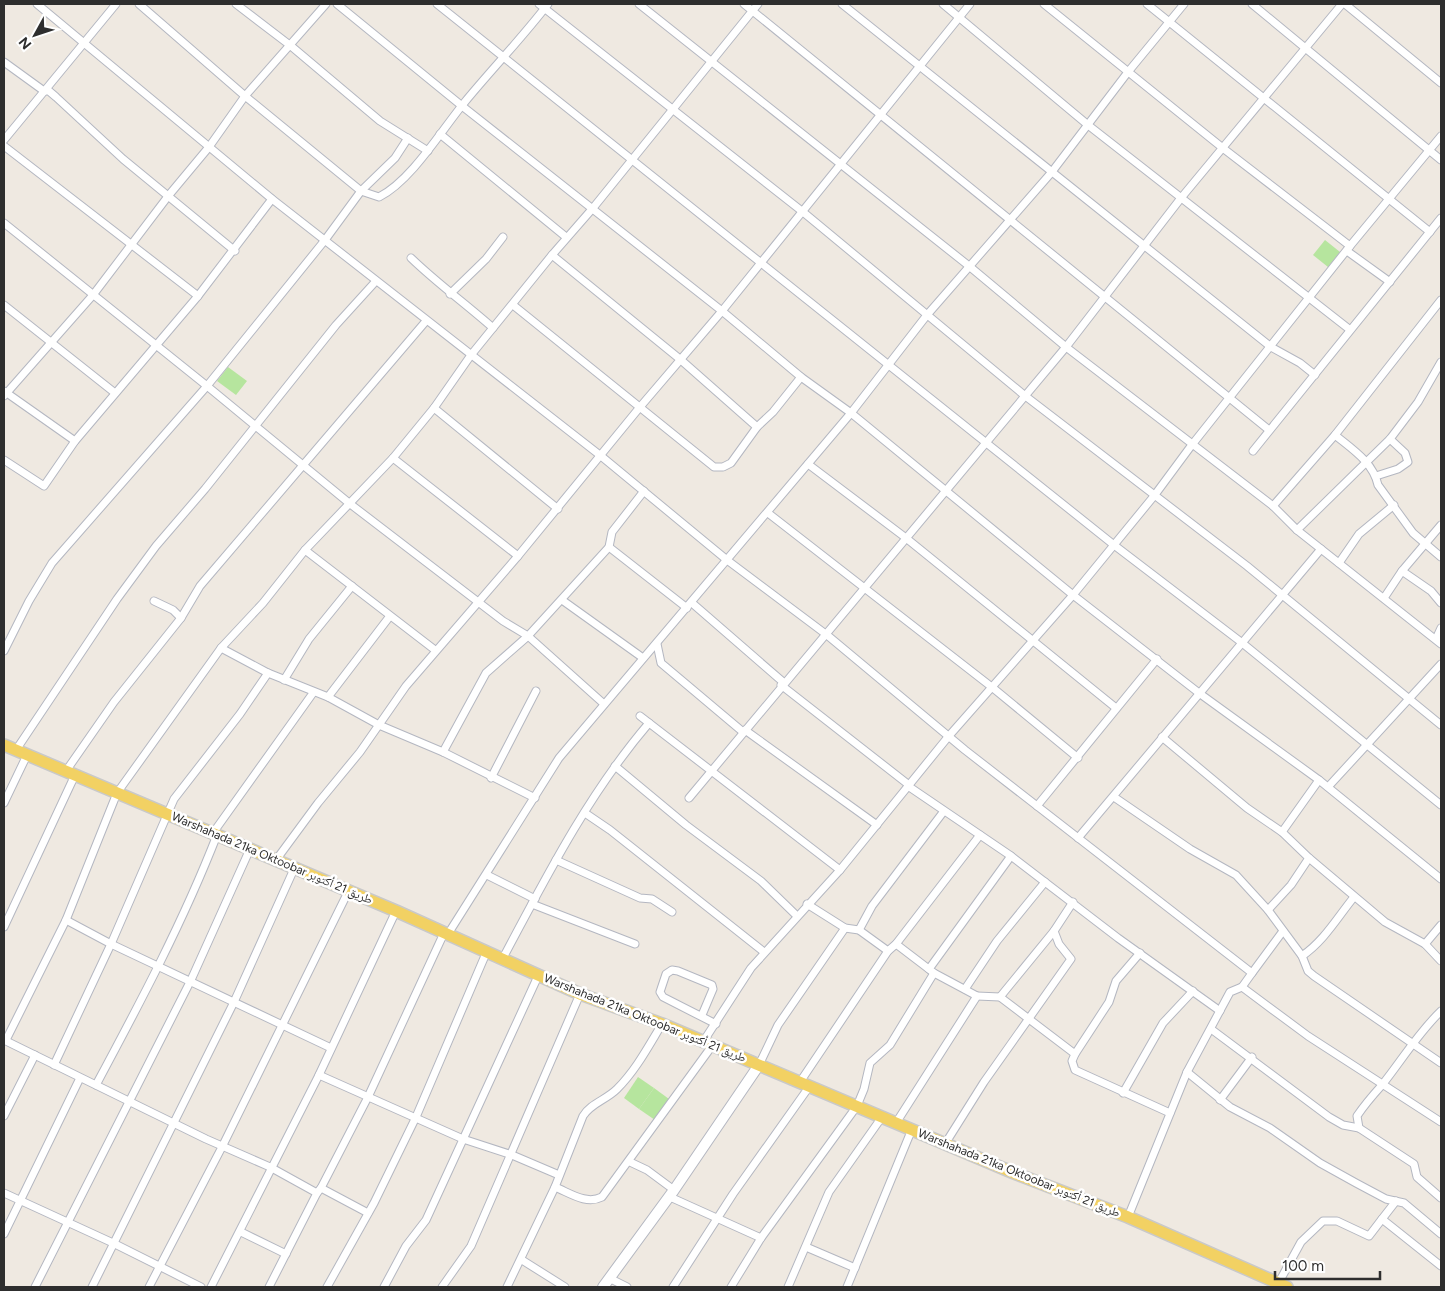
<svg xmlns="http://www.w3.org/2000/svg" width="1445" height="1291" font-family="Figtree,'Noto Naskh Arabic',sans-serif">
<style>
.green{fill:#b6e59e}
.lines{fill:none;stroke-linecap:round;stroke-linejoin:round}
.street-casing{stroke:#b4b7c1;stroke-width:9}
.secondary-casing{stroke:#b4b7c1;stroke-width:12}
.primary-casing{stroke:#c9c9c9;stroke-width:14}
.street{stroke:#fff;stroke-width:7}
.secondary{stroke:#fff;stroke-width:10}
.primary{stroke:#f2d163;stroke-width:11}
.labels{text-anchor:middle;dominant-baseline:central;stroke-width:5;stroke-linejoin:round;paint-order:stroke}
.street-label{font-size:12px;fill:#2e2e2e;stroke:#fff}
</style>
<rect width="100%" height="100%" fill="#efe9e1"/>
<g class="green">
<polygon points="1325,240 1340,252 1328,267 1313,255"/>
<polygon points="228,367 247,381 236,395 217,381"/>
<polygon points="638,1077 654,1088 639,1109 624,1098"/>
<polygon points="654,1088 669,1099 655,1120 639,1109"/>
</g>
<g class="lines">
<defs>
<g id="street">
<polyline points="37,4 272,199 601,456 727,560 827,635 965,750 1252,973 1242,987 1230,992 1187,1072 1128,1217"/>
<path d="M139,4l106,92 116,95 18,6c32,-16 62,-66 85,-94 27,-33 58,-65 84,-99"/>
<polyline points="236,4 291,46 380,121 428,151"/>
<polyline points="337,4 462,106 722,311 801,377 851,413 1073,595 1199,693 1319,780 1441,879"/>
<polyline points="437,4 1114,545 1241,642 1441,805"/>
<polyline points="539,4 803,212 1024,395 1247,566 1441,725"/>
<polyline points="639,4 969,266 1066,347 1273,506 1297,530 1441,644"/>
<polyline points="744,4 1269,430"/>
<polyline points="842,4 1271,347 1300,363 1315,375"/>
<polyline points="943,4 1088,125 1349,329"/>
<polyline points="1044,4 1224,149 1350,246"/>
<polyline points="1147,4 1430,232"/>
<polyline points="1252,4 1441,160"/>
<polyline points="1345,4 1441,83"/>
<polyline points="4,62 44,91 49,91 56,97 123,159 235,251"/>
<polyline points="440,134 566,237"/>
<polyline points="4,140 116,4"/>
<polyline points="4,146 198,296"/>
<polyline points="4,223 207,386 349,503 503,621 528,636 604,704"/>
<polyline points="1347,251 1390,282"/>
<polyline points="552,255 681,360 757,427"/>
<path d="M411,258c27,26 55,46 82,70"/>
<polyline points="450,294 486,259 503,237"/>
<polyline points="4,305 115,393"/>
<polyline points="513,305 714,467 723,467 731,463 757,427 773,412 801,377"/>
<polyline points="4,391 75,441"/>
<polyline points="4,396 93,295 169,195 209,147 245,96 326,4"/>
<polyline points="434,408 558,509"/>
<path d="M1335,435c17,14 38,27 43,50l35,48 28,24"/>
<polyline points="1253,451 1441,218"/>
<polyline points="393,458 518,556"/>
<polyline points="4,460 44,486 75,441 198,296 272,199"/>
<polyline points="808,464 906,538 1116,708"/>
<polyline points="1376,476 1398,469 1408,462 1405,453 1390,439"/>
<polyline points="1273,506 1335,435 1441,300"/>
<polyline points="768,513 993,688 1078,758"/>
<polyline points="1297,530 1390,439 1418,402 1441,362"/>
<polyline points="609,547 687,608"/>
<polyline points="305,550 435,650"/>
<polyline points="1339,563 1359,534 1394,505"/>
<polyline points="1402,571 1431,591 1441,603"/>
<polyline points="1384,598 1402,571 1441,525"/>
<polyline points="562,600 643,658"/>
<polyline points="154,601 173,610 181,618"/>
<polyline points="692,603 783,682"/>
<polyline points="1436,639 1441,628"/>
<polyline points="657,644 661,663 743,732"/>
<polyline points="221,648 268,673 328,697 379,725 443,752 535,798"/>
<polyline points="4,651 29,601 52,563 207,386 325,240 361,191 395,158 408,138"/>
<polyline points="284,680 309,639 352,586"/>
<polyline points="781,685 909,785"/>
<polyline points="328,697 390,616"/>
<polyline points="640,716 840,870"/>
<polyline points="745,730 877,825"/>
<polyline points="1162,737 1247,808 1282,832 1309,858 1385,922 1425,944 1441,961"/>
<polyline points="16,750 117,599 156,546 205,489 336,325 376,281"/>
<polyline points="443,752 486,673 528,636 609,547 612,532 644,491"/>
<polyline points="615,766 686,825 761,881 797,916"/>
<polyline points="66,771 114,702 181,618 200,586 426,321"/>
<polyline points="491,778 536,691"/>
<polyline points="908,786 1011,856 1118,938 1220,1011"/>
<polyline points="1328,787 1441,664"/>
<polyline points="1114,797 1190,849 1236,875 1268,910 1302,956 1308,971 1314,976 1441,1063"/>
<polyline points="689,798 1066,347 1181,198 1342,4"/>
<polyline points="4,803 27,755"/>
<polyline points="1037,806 1157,659"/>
<polyline points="585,813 610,830 764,952"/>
<polyline points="1282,832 1319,780"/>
<polyline points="213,833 313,693"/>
<polyline points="1078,838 1321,549"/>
<polyline points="276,860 318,803 360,752 406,686 518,556 640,407 722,311 970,4"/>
<polyline points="556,860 640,898 652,899 672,912"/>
<polyline points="487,875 535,899"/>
<polyline points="532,904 635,944"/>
<polyline points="807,904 845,928 859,930 888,951"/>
<polyline points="1268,910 1291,885 1309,858"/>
<polyline points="66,920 111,944 331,1048"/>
<polyline points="4,927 75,775"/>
<polyline points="859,930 872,906 944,811"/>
<polyline points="448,934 559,758 851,413 927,315 1051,173 1128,72 1184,4"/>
<polyline points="1425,944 1441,925"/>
<path d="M1302,956c22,-15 35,-38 52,-59"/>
<path d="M503,958c43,-81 86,-165 146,-235"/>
<polyline points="929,969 1011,856"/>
<polyline points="1252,973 1283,931"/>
<polyline points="1242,987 1308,1036 1441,1122"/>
<polyline points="965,989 997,941 1045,882"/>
<polyline points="977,996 1000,997 1075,1054 1072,1061 1075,1070 1170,1113"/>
<polyline points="1000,997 1054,931"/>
<polyline points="702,1015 713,989 712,985 678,971 672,970 666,974 660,992 663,997 716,1024"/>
<polyline points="1211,1029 1329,1117 1343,1125 1359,1128 1414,1164 1417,1177 1441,1198"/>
<polyline points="4,1040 206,1139 270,1167 317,1193 321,1188 368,1213"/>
<polyline points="6,1040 66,920 117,793 221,648 263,603 305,550 393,458 434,408 471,355 552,255 593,208 758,4"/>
<polyline points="703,1042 751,968 840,870 948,737 1073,595 1154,496 1191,446 1350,246 1441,136"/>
<polyline points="1075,1054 1109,1002 1116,981 1140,953"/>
<polyline points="54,1065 111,944 174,799 240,714 268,673"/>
<polyline points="759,1065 778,1025 845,928"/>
<polyline points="1187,1072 1230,1107 1270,1128 1320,1163 1356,1183 1386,1199 1404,1203 1441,1234"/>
<polyline points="319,1075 463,1139 512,1155 559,1175"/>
<polyline points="800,1082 888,951 896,944 980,835"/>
<path d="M96,1085c44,-82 87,-163 121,-250"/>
<polyline points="1123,1093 1163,1023 1193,991"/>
<polyline points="1220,1100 1252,1057"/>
<polyline points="4,1116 35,1055"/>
<polyline points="896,1123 977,996 934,973 896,944"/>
<path d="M1359,1128l-2,-12c8,-12 16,-21 25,-31 20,-25 36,-52 59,-74"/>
<polyline points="945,1144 984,1082 1071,959 1059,944 1054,931 1073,902"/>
<polyline points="630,1162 647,1170 674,1190"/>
<path d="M555,1187c15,6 31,18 47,10l110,-151"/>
<polyline points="321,1188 368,1097 444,933"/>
<polyline points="4,1193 113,1243 201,1287"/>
<polyline points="670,1197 761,1238"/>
<polyline points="1396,1201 1382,1219 1441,1266"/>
<polyline points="241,1232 286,1254"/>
<polyline points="4,1234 80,1078"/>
<polyline points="806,1247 855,1268"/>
<polyline points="522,1260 565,1287"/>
<polyline points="609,1278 627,1287"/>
<polyline points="1278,1284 1301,1242 1323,1221 1337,1221 1369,1236 1382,1219"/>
<polyline points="35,1287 191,980 250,849"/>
<polyline points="92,1287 234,1002 294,869"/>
<polyline points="149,1287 222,1147 348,892"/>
<polyline points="211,1287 319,1075 396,911"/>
<polyline points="269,1287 317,1193"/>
<polyline points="327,1287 374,1203 416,1117 487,951"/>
<polyline points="384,1287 406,1246 426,1220 539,974"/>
<polyline points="442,1287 471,1246 580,994"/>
<path d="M507,1287l48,-100 28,-71c8,-13 23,-16 34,-27 19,-19 31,-42 45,-65"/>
<polyline points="673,1287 733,1194 809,1087"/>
<polyline points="731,1287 761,1238 857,1106 864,1089 870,1063 890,1045 934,973"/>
<polyline points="788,1287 829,1192 882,1117"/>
<polyline points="847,1287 912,1129"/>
</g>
<polyline id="secondary" points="603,1287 674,1190 759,1065"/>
<polyline id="primary" points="4,745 396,911 580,994 662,1024 1014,1173 1128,1217 1287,1287"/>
</defs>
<use href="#street" class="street-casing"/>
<use href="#secondary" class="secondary-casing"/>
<use href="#primary" class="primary-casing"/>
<use href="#street" class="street"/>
<use href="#secondary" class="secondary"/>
<use href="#primary" class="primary"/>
</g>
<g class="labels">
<g class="street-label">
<text transform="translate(272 858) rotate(23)">Warshahada 21ka Oktoobar طريق 21 أكتوبر</text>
<text transform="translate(645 1018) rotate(22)">Warshahada 21ka Oktoobar طريق 21 أكتوبر</text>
<text transform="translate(1019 1173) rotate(22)">Warshahada 21ka Oktoobar طريق 21 أكتوبر</text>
</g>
</g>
<rect width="1445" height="1291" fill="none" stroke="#2e2e2e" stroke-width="10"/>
<g transform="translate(35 35) rotate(230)" stroke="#ffffff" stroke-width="4" paint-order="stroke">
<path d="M0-4L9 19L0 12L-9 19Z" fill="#2e2e2e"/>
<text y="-8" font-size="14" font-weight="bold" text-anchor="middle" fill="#2e2e2e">N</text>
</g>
<path d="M1275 1271v8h105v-8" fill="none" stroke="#2e2e2e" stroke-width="2.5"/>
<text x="1282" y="1271" font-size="15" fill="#2e2e2e" stroke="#ffffff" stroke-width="4" paint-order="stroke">100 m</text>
</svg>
